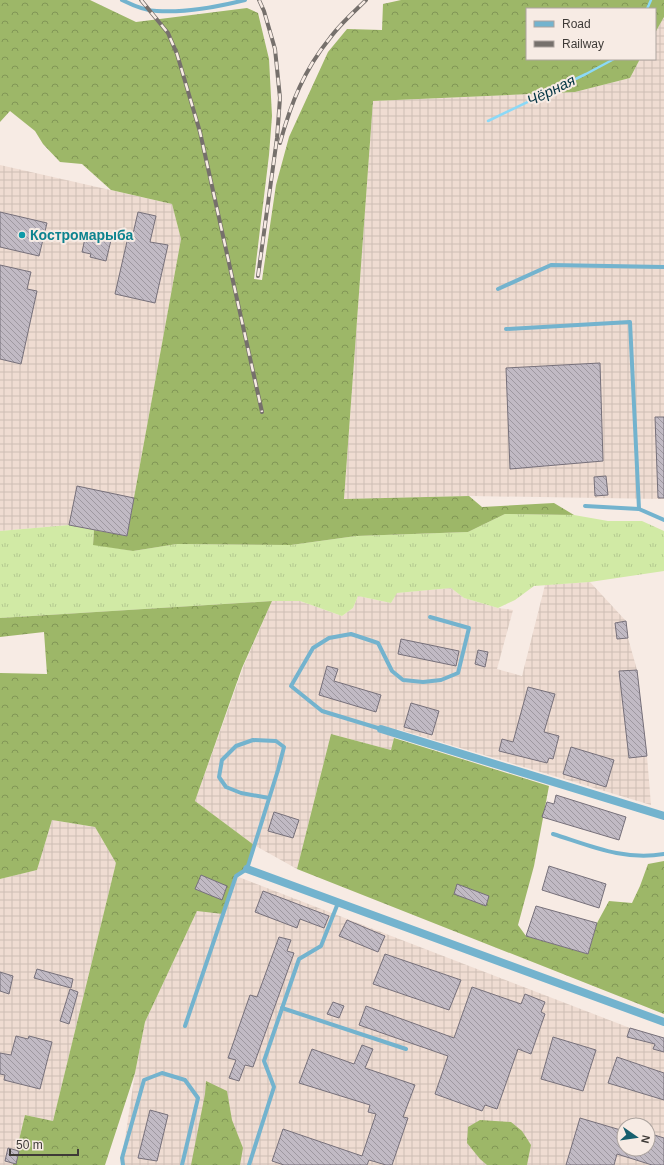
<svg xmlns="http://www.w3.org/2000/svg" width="664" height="1165" font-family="Helvetica,sans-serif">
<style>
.industrial{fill:url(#industrial-grid);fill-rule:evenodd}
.grass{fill:url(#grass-tufts)}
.forest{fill:url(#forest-crowns)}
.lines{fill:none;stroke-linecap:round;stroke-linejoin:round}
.stream{stroke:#8bd9f7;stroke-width:2.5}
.building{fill:url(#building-back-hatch);stroke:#76707a}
.service{stroke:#73b3ce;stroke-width:4}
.minor{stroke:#73b3ce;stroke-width:8}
.rail-casing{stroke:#76706c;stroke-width:4}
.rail{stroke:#f7ebe4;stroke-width:2.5;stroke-dasharray:8;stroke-linecap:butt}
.culture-dot{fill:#0f9aa8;stroke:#f7ebe4;stroke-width:1.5}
.labels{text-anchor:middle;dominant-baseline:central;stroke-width:4;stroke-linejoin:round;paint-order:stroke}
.culture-label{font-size:14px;font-weight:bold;fill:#0d838f;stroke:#f7ebe4;text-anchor:start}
.water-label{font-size:15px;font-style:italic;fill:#053645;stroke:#f7ebe4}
</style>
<defs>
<pattern id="industrial-grid" width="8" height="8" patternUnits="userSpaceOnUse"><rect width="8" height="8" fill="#efdcd2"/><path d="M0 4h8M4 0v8" fill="none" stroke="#cebeb5"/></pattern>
<pattern id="grass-tufts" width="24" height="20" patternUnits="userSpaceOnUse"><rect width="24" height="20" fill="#d1eaa5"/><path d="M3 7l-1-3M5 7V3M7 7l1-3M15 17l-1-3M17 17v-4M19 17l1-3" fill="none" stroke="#b4c98f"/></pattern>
<pattern id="forest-crowns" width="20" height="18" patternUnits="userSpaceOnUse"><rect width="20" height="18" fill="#9db768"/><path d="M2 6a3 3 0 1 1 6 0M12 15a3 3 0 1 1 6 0" fill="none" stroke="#819656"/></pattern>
<pattern id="building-back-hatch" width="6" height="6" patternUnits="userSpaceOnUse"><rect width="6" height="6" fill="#c1bac4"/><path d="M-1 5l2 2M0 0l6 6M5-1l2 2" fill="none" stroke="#9e98a0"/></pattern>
</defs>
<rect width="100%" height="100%" fill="#f7ebe4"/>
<g class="industrial">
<polygon points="664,17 664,499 469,496 344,499 373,101 575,92 630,78 640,59 655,59 655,33"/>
<polygon points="0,165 172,204 181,239 127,536 69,525 0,531"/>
<polygon points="590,582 626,621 628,638 637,670 647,756 651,805 397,729 391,750 331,734 297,869 254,845 195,801 244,665 272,601 300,601 342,616 353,608 358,596 391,603 396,593 451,588 464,598 498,608 513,610 497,669 522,676 545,585"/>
<polygon points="52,820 95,827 116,863 53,1121 25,1115 13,1165 0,1165 0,879 37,870"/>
<path d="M236,876l394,152 34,10v127h-541l-1,-7 13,-85 10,-51 52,-111zM624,1125h24v24h-24z"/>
</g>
<polygon class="grass" points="505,514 574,515 608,521 642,521 664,531 664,571 590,582 534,586 515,600 498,608 464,598 451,588 397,593 391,603 358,596 353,608 342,616 300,601 272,601 0,618 0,531 69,525 94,530 93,544 133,551 177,544 291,545 356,536 468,532"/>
<g class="forest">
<polygon points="0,0 90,0 136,22 247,8 258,13 269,59 272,116 269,155 254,279 262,280 276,185 289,137 328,52 347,29 382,30 383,4 401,0 664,0 664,17 655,33 655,9 527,9 527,59 640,59 630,78 575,92 373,101 344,499 469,496 482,507 554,503 574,515 505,514 468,532 356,536 291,545 177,544 133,551 93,545 94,530 127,536 181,239 172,204 111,190 82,164 60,162 43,144 35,131 10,111 0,122"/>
<polygon points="272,601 242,668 195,801 254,845 247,869 236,876 223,914 197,911 145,1022 135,1073 105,1165 13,1165 25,1115 53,1121 116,863 95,827 52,820 37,870 0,879 0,673 47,674 44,632 0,637 0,618"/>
<polygon points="331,734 391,750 394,738 549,786 534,866 518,925 526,936 588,954 597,923 609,901 632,903 640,886 648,864 664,861 664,1014 297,869"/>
<polygon points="206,1081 227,1091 232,1120 243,1148 240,1165 191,1165 205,1094"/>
<polygon points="480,1120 511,1122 522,1131 531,1145 527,1165 487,1165 480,1159 467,1143 468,1127"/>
</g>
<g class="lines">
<g class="stream">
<polyline points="647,9 651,0"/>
<polyline points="488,121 586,74 614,59"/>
</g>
</g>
<g class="building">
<polygon points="0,212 47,223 39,256 0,247"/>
<polygon points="138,212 156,216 150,242 168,245 155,303 115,294 128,237 132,238"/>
<polygon points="96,232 112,236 106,261 90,257 91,254 82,252 86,234 95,236"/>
<polygon points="0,265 31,272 27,289 37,291 21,364 0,359"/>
<polygon points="600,363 603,461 510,469 506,368"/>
<polygon points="655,417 664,417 664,498 658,498"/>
<polygon points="606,476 608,495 595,496 594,477"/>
<polygon points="77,486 134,498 127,536 69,525"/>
<polygon points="626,621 628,638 617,639 615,623"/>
<polygon points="401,639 459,651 456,666 398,654"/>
<polygon points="478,650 488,652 485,667 475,664"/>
<polygon points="327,666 338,669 334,681 381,695 376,712 319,695"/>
<polygon points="637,670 647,756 629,758 619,671"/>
<polygon points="528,687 555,694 544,732 559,736 553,759 549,758 547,763 499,751 502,739 513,742"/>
<polygon points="411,703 439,711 432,735 404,727"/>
<polygon points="571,747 614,760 606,787 563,774"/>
<polygon points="556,795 626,817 619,840 542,817 547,802 554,804"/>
<polygon points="274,812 299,820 293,838 268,831"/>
<polygon points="549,866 606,884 599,908 542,890"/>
<polygon points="201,875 227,886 222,900 195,889"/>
<polygon points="457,884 489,896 486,906 454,894"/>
<polygon points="263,891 329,916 324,928 300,919 297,928 255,912"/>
<polygon points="536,906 597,923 588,954 526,936"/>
<polygon points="347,920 385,936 378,952 339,936"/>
<polygon points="279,937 291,940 287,951 294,953 253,1067 245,1065 239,1081 229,1078 236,1060 228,1058 250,995 257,997"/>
<polygon points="385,954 461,980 449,1010 373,984"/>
<polygon points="37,969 73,979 71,988 34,978"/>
<polygon points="0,972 13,976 9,994 0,991"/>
<polygon points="472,987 521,1004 525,994 545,1002 541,1012 545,1014 531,1054 518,1049 497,1109 485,1105 482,1111 435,1094 448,1056 359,1025 366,1006 454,1038"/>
<polygon points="70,989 78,992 69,1024 60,1021"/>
<polygon points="333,1002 344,1006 339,1018 327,1014"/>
<polygon points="630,1028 664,1038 664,1052 653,1049 655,1044 627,1037"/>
<polygon points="16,1036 28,1039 29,1036 52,1042 40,1089 4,1080 5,1075 0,1074 0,1053 11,1055"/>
<polygon points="553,1037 596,1050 583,1091 541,1079"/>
<polygon points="362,1045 373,1049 365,1068 415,1085 403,1117 408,1118 392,1165 386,1165 369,1160 367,1165 284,1165 272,1161 283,1129 362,1156 376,1114 368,1112 370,1105 299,1083 312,1049 354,1064"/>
<polygon points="617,1057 664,1073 664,1100 608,1083"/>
<polygon points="150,1110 168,1115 157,1161 138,1158"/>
<polygon points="580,1118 624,1131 624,1149 648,1149 648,1133 664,1138 664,1165 652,1165 617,1154 614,1165 566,1165"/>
<polygon points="8,1148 19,1151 16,1164 5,1161"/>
</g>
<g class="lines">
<g class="service">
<path d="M122,0c10,5 23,11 35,11 29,2 60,-4 88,-11"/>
<polyline points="498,289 551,265 664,267"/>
<polyline points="506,329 630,322 639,509"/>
<polyline points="585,506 639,509 664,520"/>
<polyline points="381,729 322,711 291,686 313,648 329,638 351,634 378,643 392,671 403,680 423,682 441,680 458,673 469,628 430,617"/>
<path d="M553,834c38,12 71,27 111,20"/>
<polyline points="282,1008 406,1049"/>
<polyline points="185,1026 236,876 247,869 278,770 284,747 276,741 253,740 236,746 222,760 219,777 226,787 241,793 269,798"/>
<polyline points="123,1165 122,1158 144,1080 162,1073 185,1080 198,1098 182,1165"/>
<polyline points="249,1165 274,1087 264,1061 299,959 321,946 338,903"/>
</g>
<g class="minor">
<polyline points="381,729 664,816"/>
<polyline points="247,869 664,1022"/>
</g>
<defs>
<g id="rail">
<polyline points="141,0 168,33 177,54 200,132 262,412"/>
<path d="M280,143c11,-40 24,-73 50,-105 10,-14 24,-26 36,-38"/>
<polyline points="258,276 277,138 280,98 275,49 264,11 259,0"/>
</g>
</defs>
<use href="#rail" class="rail-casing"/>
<use href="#rail" class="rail"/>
</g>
<circle class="culture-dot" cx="22" cy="235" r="4"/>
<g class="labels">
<g class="culture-label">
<text x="30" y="235">Костромарыба</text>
</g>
<g class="water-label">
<text transform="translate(551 90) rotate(-26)">Чёрная</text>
</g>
</g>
<rect x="526" y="8" width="130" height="52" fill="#f7ebe4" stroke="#ada49f"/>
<rect x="534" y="21" width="20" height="6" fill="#73b3ce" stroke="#ada49f"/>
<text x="562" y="28" font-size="12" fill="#3e3a37">Road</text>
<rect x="534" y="41" width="20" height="6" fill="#76706c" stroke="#ada49f"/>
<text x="562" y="48" font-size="12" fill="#3e3a37">Railway</text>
<g transform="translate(636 1137) rotate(103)"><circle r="19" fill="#f7ebe4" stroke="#ada49f"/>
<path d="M0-3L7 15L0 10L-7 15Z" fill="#165f6e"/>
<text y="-6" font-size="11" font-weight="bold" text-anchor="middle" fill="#3e3a37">N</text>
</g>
<path d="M10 1149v6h68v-6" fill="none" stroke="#3e3a37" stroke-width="2"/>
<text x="16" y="1149" font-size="12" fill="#3e3a37" stroke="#f7ebe4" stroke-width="3" paint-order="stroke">50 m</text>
</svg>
